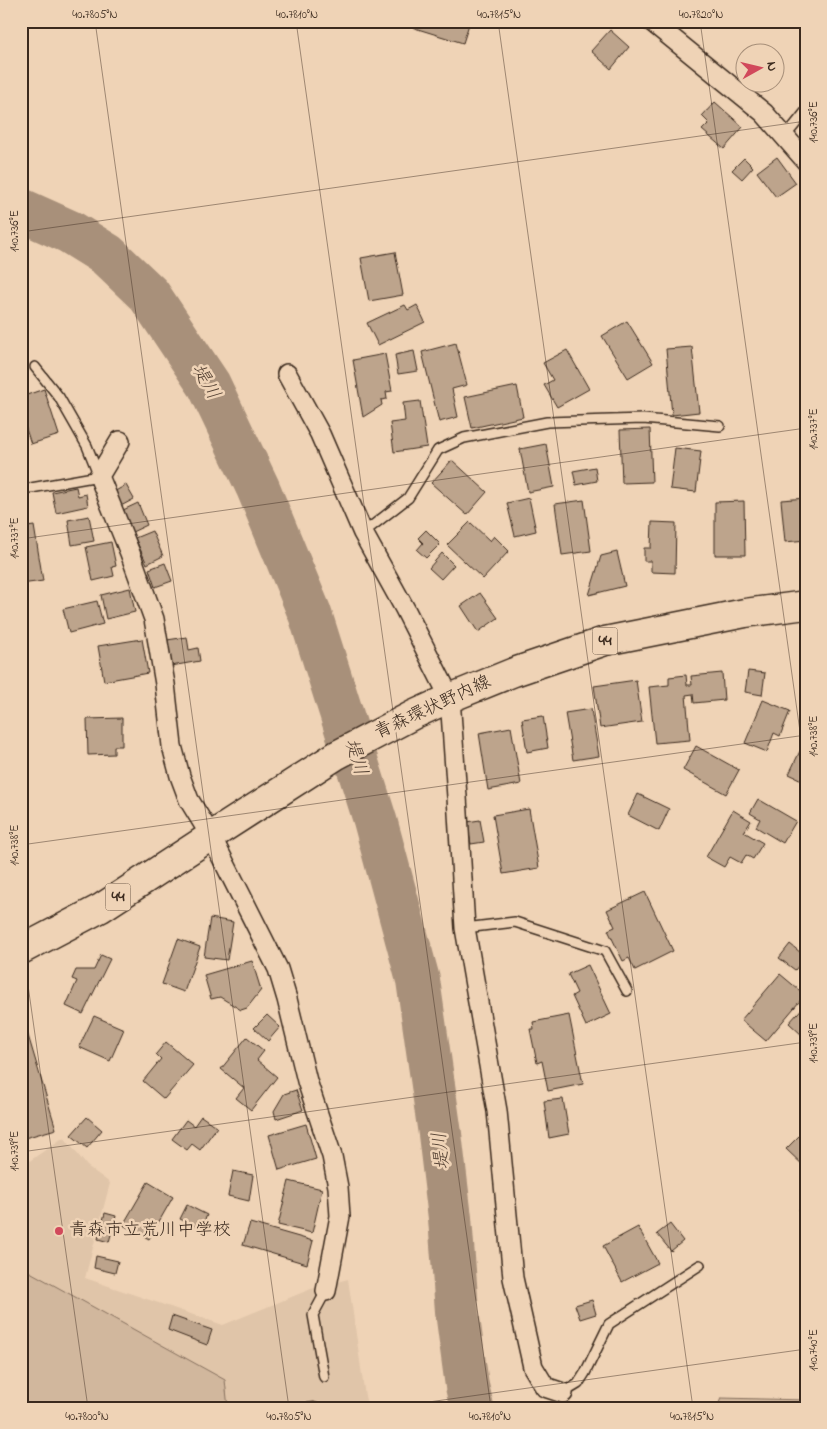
<svg xmlns="http://www.w3.org/2000/svg" width="827" height="1429" font-family="'Indie Flower','Klee One',sans-serif">
<style>
.built{fill:#e0c5a9}
.green{fill:#d1b79d;stroke:#86705e}
.lines{fill:none;stroke-linecap:round;stroke-linejoin:round}
.river{stroke:#a8907a;stroke-width:44}
.building{fill:#bda48c;stroke:#3b2a1e}
.lane-casing{stroke:#3b2a1e;stroke-width:12}
.street-casing{stroke:#3b2a1e;stroke-width:22}
.primary-casing{stroke:#3b2a1e;stroke-width:31}
.lane{stroke:#efd3b6;stroke-width:9}
.street{stroke:#efd3b6;stroke-width:19}
.primary{stroke:#efd3b6;stroke-width:28}
.ticks{fill:none;stroke:#3b2a1e;stroke-width:1;stroke-opacity:0.45}
.poi-dot{fill:#d1495b;stroke:#efd3b6;stroke-width:2}
.labels{text-anchor:middle;dominant-baseline:central;stroke-width:5;stroke-linejoin:round;paint-order:stroke}
.shield{fill:#efd3b6;stroke:#715d4c;stroke-width:1}
.shield-label{font-size:16px;font-weight:bold;fill:#3b2a1e}
.street-label{font-size:18px;fill:#3b2a1e;stroke:#efd3b6}
.poi-label{font-size:18px;fill:#3b2a1e;stroke:#efd3b6;text-anchor:start}
.water-label{font-size:19px;font-style:italic;fill:#513e30;stroke:#efd3b6}
.neatline{fill:none;stroke:#3b2a1e;stroke-width:2}
.ticks-label{font-size:12px;text-anchor:middle;fill:#3b2a1e}
</style>
<rect width="100%" height="100%" fill="#efd3b6"/>
<filter id="ink" filterUnits="userSpaceOnUse"><feTurbulence type="fractalNoise" baseFrequency=".02" numOctaves="2"/><feDisplacementMap in="SourceGraphic" scale="10" xChannelSelector="R" yChannelSelector="G"/><feConvolveMatrix kernelMatrix="1 2 1 2 8 2 1 2 1" color-interpolation-filters="sRGB"/></filter>
<g filter="url(#ink)">
<polygon class="built" points="64,1137 87,1166 110,1183 85,1278 223,1325 311,1289 348,1279 365,1396 368,1408 21,1408 21,1167"/>
<g class="green">
<polygon points="21,1267 225,1380 228,1408 21,1408"/>
<polygon points="721,1398 806,1400 806,1408 717,1408"/>
</g>
<g class="lines">
<polyline class="river" points="21,210 70,232 107,255 149,295 209,385 258,488 310,614 375,820 418,980 440,1134 450,1218 457,1311 467,1386 472,1408"/>
</g>
<g class="building">
<polygon points="392,21 470,21 463,43"/>
<polygon points="610,30 629,47 611,69 591,51"/>
<polygon points="715,102 743,127 724,149 702,130 709,123 702,116"/>
<polygon points="777,157 796,183 776,197 757,172"/>
<polygon points="744,158 753,167 742,179 732,170"/>
<polygon points="395,252 403,295 369,301 361,258"/>
<polygon points="405,305 408,310 417,305 425,322 378,345 367,323"/>
<polygon points="627,321 653,363 628,378 602,336"/>
<polygon points="456,343 467,385 452,389 458,417 439,422 422,352"/>
<polygon points="692,347 699,412 672,415 666,349"/>
<polygon points="567,350 589,389 557,407 544,385 553,380 543,363"/>
<polygon points="414,351 418,371 398,374 395,355"/>
<polygon points="385,354 392,391 386,392 387,399 381,400 382,405 363,417 353,360"/>
<polygon points="517,386 523,417 472,428 465,397"/>
<polygon points="44,389 59,435 31,444 21,414 21,397"/>
<polygon points="420,401 427,447 394,452 390,423 405,421 403,403"/>
<polygon points="650,429 652,482 622,483 620,430"/>
<polygon points="546,444 554,487 528,492 520,449"/>
<polygon points="675,448 701,451 696,492 670,489"/>
<polygon points="452,460 487,492 467,515 431,483"/>
<polygon points="595,467 597,481 576,485 573,471"/>
<polygon points="126,485 134,499 119,507 112,493"/>
<polygon points="76,487 78,496 86,494 88,506 56,513 52,492"/>
<polygon points="529,498 536,531 515,536 507,503"/>
<polygon points="806,498 806,540 785,542 781,500"/>
<polygon points="584,500 591,551 562,555 555,504"/>
<polygon points="744,501 745,555 715,555 715,502"/>
<polygon points="138,503 147,525 130,533 121,511"/>
<polygon points="89,516 94,541 72,545 68,520"/>
<polygon points="470,522 490,541 494,536 509,551 483,579 447,545"/>
<polygon points="652,522 676,523 675,573 651,572 651,561 644,561 644,548 651,548"/>
<polygon points="34,526 43,581 21,584 21,528"/>
<polygon points="426,530 440,544 426,558 417,550 423,543 418,538"/>
<polygon points="152,531 163,556 147,564 135,538"/>
<polygon points="111,542 116,566 112,567 114,576 93,581 86,547"/>
<polygon points="617,552 625,586 589,595 601,556"/>
<polygon points="442,553 454,565 441,579 429,568"/>
<polygon points="165,563 172,581 155,587 149,569"/>
<polygon points="130,588 135,612 106,619 101,595"/>
<polygon points="480,593 498,618 478,632 461,606"/>
<polygon points="97,601 103,624 69,633 63,609"/>
<polygon points="187,637 189,650 198,648 200,661 171,666 167,640"/>
<polygon points="142,639 148,673 104,681 98,646"/>
<polygon points="748,671 765,673 762,695 745,692"/>
<polygon points="722,673 724,700 694,703 693,694 686,695 690,740 655,743 649,687 669,685 669,677 686,675 687,685 692,685 691,676"/>
<polygon points="636,680 642,722 600,728 594,686"/>
<polygon points="763,700 790,711 780,736 774,733 767,752 745,743"/>
<polygon points="591,709 599,756 573,760 565,713"/>
<polygon points="543,716 548,748 527,752 522,719"/>
<polygon points="122,718 122,746 114,746 114,754 88,755 87,719"/>
<polygon points="511,727 521,784 488,790 479,733"/>
<polygon points="696,746 739,770 726,794 683,770"/>
<polygon points="800,751 806,753 806,782 789,774"/>
<polygon points="638,794 669,809 659,831 628,815"/>
<polygon points="758,799 796,821 783,843 756,827 760,819 750,813"/>
<polygon points="529,809 539,868 503,874 493,815"/>
<polygon points="733,810 751,821 744,832 763,843 753,859 746,855 741,863 730,857 724,867 706,857"/>
<polygon points="480,820 484,842 471,844 467,822"/>
<polygon points="645,892 673,951 635,970 629,958 623,961 608,930 615,927 607,910"/>
<polygon points="210,918 233,922 227,960 204,957"/>
<polygon points="178,939 200,947 184,992 162,984"/>
<polygon points="790,944 806,957 795,970 779,958"/>
<polygon points="101,955 110,959 83,1014 66,1006 77,981 72,979 76,970 94,970"/>
<polygon points="252,961 261,990 247,1008 241,1010 220,997 211,999 204,975"/>
<polygon points="588,965 611,1014 586,1026 572,996 577,993 568,974"/>
<polygon points="780,974 805,995 766,1041 741,1020"/>
<polygon points="806,1004 806,1033 803,1036 789,1023"/>
<polygon points="21,1012 56,1129 21,1139"/>
<polygon points="267,1015 280,1027 268,1041 254,1028"/>
<polygon points="569,1015 583,1084 548,1091 542,1061 537,1063 530,1029 534,1029 533,1022"/>
<polygon points="94,1016 124,1029 110,1061 79,1047"/>
<polygon points="247,1037 264,1051 257,1060 277,1077 251,1110 236,1098 244,1088 221,1069"/>
<polygon points="166,1042 193,1065 164,1099 143,1081 161,1059 156,1054"/>
<polygon points="296,1090 303,1110 276,1119 274,1111 284,1094"/>
<polygon points="563,1099 569,1134 549,1138 544,1101"/>
<polygon points="201,1116 217,1127 200,1150 192,1144 187,1150 172,1139 186,1120 194,1126"/>
<polygon points="87,1117 102,1130 87,1148 71,1135"/>
<polygon points="306,1124 316,1159 279,1170 269,1135"/>
<polygon points="806,1129 806,1168 786,1149"/>
<polygon points="233,1171 253,1175 249,1201 228,1196"/>
<polygon points="289,1181 322,1189 312,1233 278,1225"/>
<polygon points="148,1182 173,1197 149,1239 123,1225"/>
<polygon points="187,1205 207,1215 201,1229 180,1219"/>
<polygon points="806,1207 806,1232 799,1209"/>
<polygon points="105,1213 116,1216 109,1242 98,1239"/>
<polygon points="250,1223 313,1241 307,1264 243,1245"/>
<polygon points="670,1224 683,1241 671,1251 657,1234"/>
<polygon points="638,1227 658,1263 622,1282 603,1246"/>
<polygon points="96,1256 118,1261 115,1273 94,1268"/>
<polygon points="592,1300 596,1314 580,1319 575,1305"/>
<polygon points="172,1316 212,1330 207,1345 168,1330"/>
<polygon points="314,1402 332,1408 286,1408 291,1405"/>
</g>
<g class="lines">
<defs>
<g id="lane">
<polyline points="785,137 806,111"/>
<polyline points="31,488 99,476 87,446 59,397 35,367"/>
<polyline points="363,533 408,498 438,450 464,438 547,422 643,419 720,426"/>
<polyline points="465,928 515,922 605,951 627,991"/>
<polyline points="324,1377 313,1315 326,1291"/>
<polyline points="563,1393 578,1384 585,1373 609,1324 700,1265"/>
</g>
<g id="street">
<polyline points="651,21 764,113 806,161"/>
<polyline points="287,374 320,434 363,533 405,609 450,698 457,797 465,928 497,1111 513,1278 533,1367 545,1387 563,1393"/>
<polyline points="120,441 99,476 130,553 154,619 165,684 172,746 180,776 189,800 211,836 278,969 287,999 307,1081 332,1156 338,1187 340,1216 326,1291"/>
</g>
<polyline id="primary" points="21,950 101,908 211,836 337,755 415,714 450,698 514,672 605,641 745,613 806,605"/>
</defs>
<use href="#lane" class="lane-casing"/>
<use href="#street" class="street-casing"/>
<use href="#primary" class="primary-casing"/>
<use href="#lane" class="lane"/>
<use href="#street" class="street"/>
<use href="#primary" class="primary"/>
</g>
</g>
<path class="ticks" d="M95,21l194,1387M296,21l195,1387M498,21l195,1387M700,21l106,753M21,232l785,-111M21,539l785,-111M21,845l785,-110M21,936l67,472M21,1152l785,-110M386,1408l420,-59"/>
<circle class="poi-dot" cx="59" cy="1231" r="5"/>
<g class="labels">
<g class="shield">
<rect x="592.5" y="627.5" width="25" height="27" rx="4"/>
<rect x="105.5" y="883.5" width="25" height="27" rx="4"/>
</g>
<g class="shield-label">
<text x="605" y="641">44</text>
<text x="118" y="897">44</text>
</g>
<g class="street-label">
<text transform="translate(433 708) rotate(-25)">青森環状野内線</text>
</g>
<g class="poi-label">
<text x="69" y="1231">青森市立荒川中学校</text>
</g>
<g class="water-label">
<text transform="translate(205 382) rotate(60)">堤川</text>
<text transform="translate(355 757) rotate(73)">堤川</text>
<text transform="translate(442 1151) rotate(-96)">堤川</text>
</g>
</g>
<rect width="827" height="1429" fill="none" stroke="#efd3b6" stroke-width="55"/>
<g transform="translate(760 68) rotate(82)"><circle r="24" fill="#efd3b6" stroke="#a78f79"/>
<path d="M0-4L9 19L0 12L-9 19Z" fill="#d1495b"/>
<text y="-8" font-size="14" font-weight="bold" text-anchor="middle" fill="#3b2a1e">N</text>
</g>
<rect x="28" y="28" width="772" height="1374" class="neatline"/>
<g class="ticks-label">
<text x="95" y="18">40.7805°N</text>
<text x="297" y="18">40.7810°N</text>
<text x="499" y="18">40.7815°N</text>
<text x="701" y="18">40.7820°N</text>
<text transform="translate(813 122) rotate(-90)" y="4">140.736°E</text>
<text transform="translate(14 231) rotate(-90)" y="4">140.736°E</text>
<text transform="translate(813 429) rotate(-90)" y="4">140.737°E</text>
<text transform="translate(14 538) rotate(-90)" y="4">140.737°E</text>
<text transform="translate(813 736) rotate(-90)" y="4">140.738°E</text>
<text transform="translate(14 845) rotate(-90)" y="4">140.738°E</text>
<text transform="translate(813 1043) rotate(-90)" y="4">140.739°E</text>
<text transform="translate(14 1151) rotate(-90)" y="4">140.739°E</text>
<text transform="translate(813 1350) rotate(-90)" y="4">140.740°E</text>
<text x="87" y="1420">40.7800°N</text>
<text x="289" y="1420">40.7805°N</text>
<text x="490" y="1420">40.7810°N</text>
<text x="692" y="1420">40.7815°N</text>
</g>
</svg>
